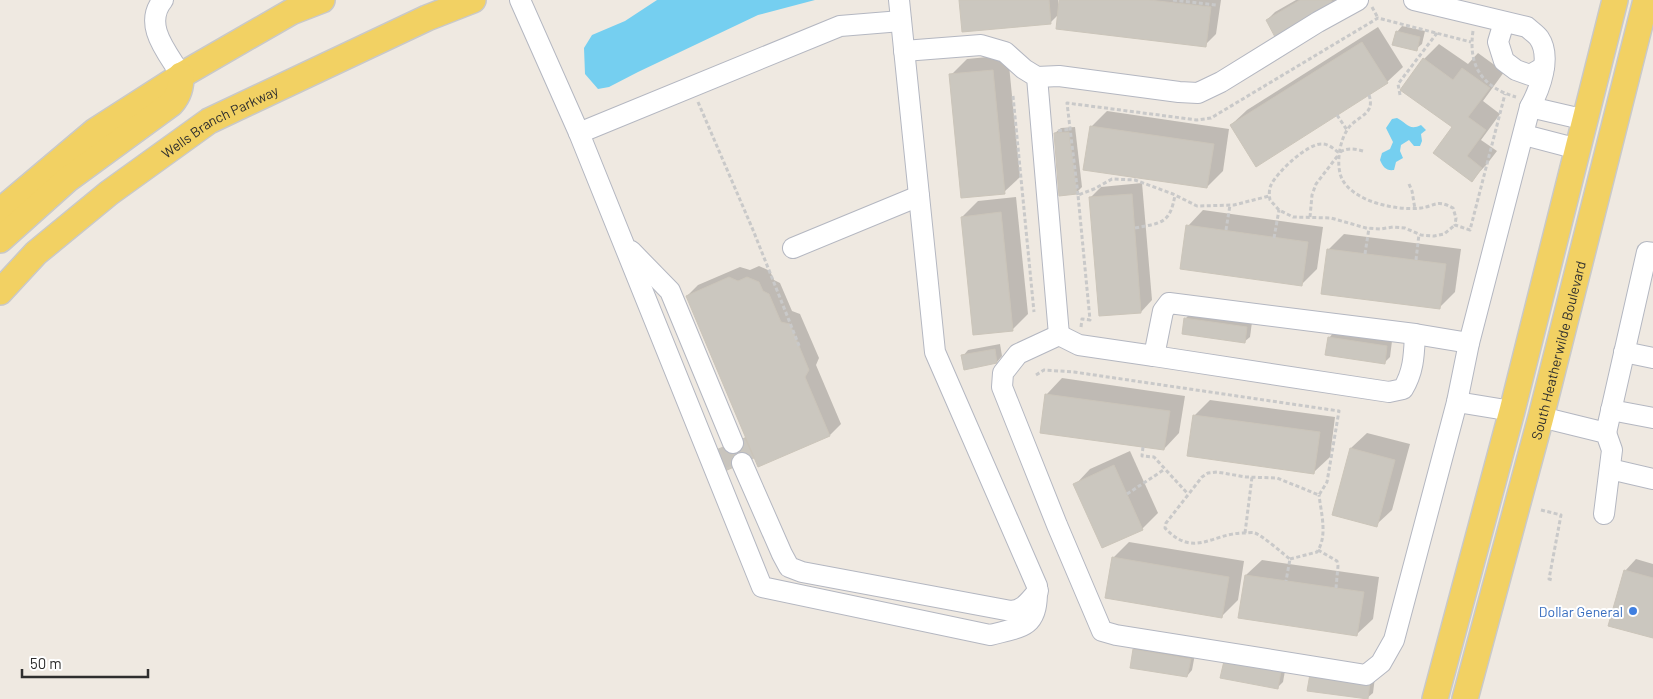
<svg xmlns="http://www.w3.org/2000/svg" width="1653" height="699" font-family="Barlow,sans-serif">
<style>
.water{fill:#75cff0}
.shadow{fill:#0003}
.building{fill:#cbc7bf;stroke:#cbc5ba}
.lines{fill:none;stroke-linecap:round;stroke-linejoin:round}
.minor-tunnel{stroke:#c8c4bd;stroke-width:20;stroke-dasharray:20 10;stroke-linecap:butt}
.minor-casing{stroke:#b4b7c1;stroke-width:22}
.major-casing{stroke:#c9c9c9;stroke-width:28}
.path{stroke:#c9c9c9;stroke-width:3;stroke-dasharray:4 2.5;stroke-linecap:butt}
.minor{stroke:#fff;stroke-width:20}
.major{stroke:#f2d163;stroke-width:25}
.shop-dot{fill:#3f7fe0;stroke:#fff;stroke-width:2}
.labels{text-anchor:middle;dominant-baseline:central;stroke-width:4;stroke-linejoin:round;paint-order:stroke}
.street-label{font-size:14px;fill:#2e2e2e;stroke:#fff}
.shop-label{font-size:14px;fill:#366cbe;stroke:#fff;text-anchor:end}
</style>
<rect width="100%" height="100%" fill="#efe9e1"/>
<g class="water">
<polygon points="657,0 815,0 758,15 638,72 609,87 598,89 585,74 584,48 592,35 625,21"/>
<path d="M1397,118c10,5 12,13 24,7l5,5 -5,4 1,7 -2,5h-6l-5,-6 -8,5 -1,6 3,7 -7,4 -2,8c-8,1 -11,-3 -14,-10l2,-7 8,-4 3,-7 -7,-14 6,-9z"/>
</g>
<g class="shadow">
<polygon points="961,0 1058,0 1058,6 1059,6 1060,0 1221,0 1216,34 1205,45 1058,15 1050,23"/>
<polygon points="1296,0 1336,0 1333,3 1267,20 1275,12"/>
<polygon points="1402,26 1425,31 1422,44 1416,49 1397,32"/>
<polygon points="1378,27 1403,67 1387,82 1231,125 1247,110"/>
<polygon points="1439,44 1468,64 1478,53 1504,72 1483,101 1500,114 1481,140 1497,151 1487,164 1472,180 1454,127 1424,59"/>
<polygon points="1008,55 1020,177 1004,192 951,75 967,59"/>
<polygon points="1107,111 1229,129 1223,171 1207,187 1091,127"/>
<polygon points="1075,127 1082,187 1076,193 1055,133 1061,128"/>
<polygon points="1142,183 1152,300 1141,312 1090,198 1101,187"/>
<polygon points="1016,197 1028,314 1012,330 962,217 978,201"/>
<polygon points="1203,210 1323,227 1317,269 1301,285 1188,226"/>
<polygon points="1344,234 1461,249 1455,292 1439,308 1328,250"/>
<polygon points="759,266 770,271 774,280 780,283 792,311 800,314 819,358 816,365 841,424 830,435 755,457 726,469 718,451 746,437 687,296 698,285 740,267 750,270"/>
<polygon points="1191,313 1252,322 1250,337 1244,342 1186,318"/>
<polygon points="1334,332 1392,341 1390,357 1384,363 1329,338"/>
<polygon points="1000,344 1002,356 997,362 963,356 968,350"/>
<polygon points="1062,378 1185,396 1179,433 1164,449 1041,432 1047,394"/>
<polygon points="1210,400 1335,417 1330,457 1314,472 1194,416"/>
<polygon points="1367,433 1410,444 1392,510 1376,525 1333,514 1351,448"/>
<polygon points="1130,451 1158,513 1142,529 1103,547 1075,485 1090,469"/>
<polygon points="1129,542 1244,561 1238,600 1222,616 1113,558"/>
<polygon points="1636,559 1653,564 1653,637 1625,571"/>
<polygon points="1262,560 1379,577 1373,619 1357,634 1246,575"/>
<polygon points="1140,644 1195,654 1192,670 1187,676 1134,650"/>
<polygon points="1230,656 1286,665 1283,682 1278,687"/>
<polygon points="1375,677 1373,693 1367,698 1308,690"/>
</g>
<g class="building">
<polygon points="959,0 1049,0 1051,24 962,32"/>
<polygon points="1059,0 1149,0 1211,7 1206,47 1056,29"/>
<polygon points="1300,0 1331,0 1333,4 1275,37 1266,20"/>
<polygon points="1396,31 1420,37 1417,51 1392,45"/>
<polygon points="1362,42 1388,83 1256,167 1230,125"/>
<polygon points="1423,58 1453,80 1462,68 1490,88 1468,117 1486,130 1467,156 1482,168 1472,182 1433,153 1452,127 1400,90"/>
<polygon points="993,70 1005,194 961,198 949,74"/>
<polygon points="1090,126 1214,144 1207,188 1083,170"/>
<polygon points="1069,132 1077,194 1059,196 1054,133"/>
<polygon points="1132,194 1141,313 1099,316 1089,197"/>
<polygon points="1001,212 1013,331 973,335 961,217"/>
<polygon points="1186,225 1308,242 1302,286 1180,269"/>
<polygon points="1327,249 1446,264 1440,309 1321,294"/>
<polygon points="729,277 738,281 747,277 759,282 763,291 769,294 781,322 790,324 809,370 805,377 830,436 758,467 686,296"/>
<polygon points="1184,318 1247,327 1245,343 1182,334"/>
<polygon points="1328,337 1387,346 1385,364 1325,355"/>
<polygon points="995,349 997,363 964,370 961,355"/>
<polygon points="1045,394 1170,411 1164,450 1040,433"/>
<polygon points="1193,415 1320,432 1314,474 1187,456"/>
<polygon points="745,438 754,458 725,471 716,450"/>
<polygon points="1350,448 1395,460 1377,527 1332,515"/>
<polygon points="1114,465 1143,530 1102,548 1073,484"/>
<polygon points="1112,557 1229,577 1222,618 1105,598"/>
<polygon points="1624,570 1653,578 1653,638 1608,626"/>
<polygon points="1245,575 1364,592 1357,636 1238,618"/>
<polygon points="1133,649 1191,659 1187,677 1130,668"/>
<polygon points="1224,661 1281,671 1278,689 1220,678"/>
<polygon points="1310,674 1370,682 1368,699 1307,691"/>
</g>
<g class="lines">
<polyline class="minor-tunnel" points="724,447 732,468"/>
<defs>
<g id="minor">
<path d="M163,0c-21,25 5,53 18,75"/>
<path d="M520,0l59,133 183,454 228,48c35,-9 48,-7 47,-49l-102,-234 -36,-352"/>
<polyline points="1504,22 1498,42 1504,61 1516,70 1530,75 1544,67"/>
<path d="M904,51l77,-6 24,7 19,17 13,8 22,258 -41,19 -15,19 -1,14 55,138 45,106 14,4 250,40 15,-12 13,-23 63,-238 12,-59 61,-236c10,-18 22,-50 9,-69 -3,-4 -8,-7 -12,-11l-113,-27"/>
<polyline points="1037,77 1059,76 1179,92 1198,93 1221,82 1318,22 1358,0"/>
<polyline points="1530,107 1586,120"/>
<polyline points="579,133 840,26 901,21"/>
<polyline points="1524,135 1578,149"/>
<polyline points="793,248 919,196"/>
<polyline points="631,251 670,291 733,443"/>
<polyline points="1059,335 1079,345 1154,356 1163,311 1169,303 1415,334 1469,343"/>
<polyline points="1624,352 1653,358"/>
<path d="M1154,356l235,36 14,-3c11,-18 11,-35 12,-55"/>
<polyline points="1457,402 1512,411"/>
<polyline points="1611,410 1653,418"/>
<polyline points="1541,417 1606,433 1612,450 1604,514"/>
<polyline points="1606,433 1647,252 1653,253"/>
<path d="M742,463l40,91 7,13 13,5 209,39c13,-1 18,-10 27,-20"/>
<polyline points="1610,469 1653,479"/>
</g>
<g id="major">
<polyline points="0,211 95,131 187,72 291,12 322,0"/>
<path d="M0,240l67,-60 104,-76c8,-9 10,-17 10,-29"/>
<path id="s1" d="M0,292l36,-39 73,-60 100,-72 218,-103 46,-18"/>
<polyline points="1435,699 1512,411 1615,0"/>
<path id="s2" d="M1465,699l76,-282 105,-417"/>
</g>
</defs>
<use href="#minor" class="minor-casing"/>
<use href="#major" class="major-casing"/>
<g class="path">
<polyline points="1173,0 1216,5"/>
<polyline points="1372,7 1378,18"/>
<path d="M1473,31c-5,35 9,56 43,66"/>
<path d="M1369,95c6,18 -8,20 -18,30 -11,11 -16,39 -9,54 12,23 55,32 79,29 14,-2 16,-9 32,0l3,10 -1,7 15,5 35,-136"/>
<polyline points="1400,95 1398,84 1437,33"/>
<polyline points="1013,96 1034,312"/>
<polyline points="698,102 753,230 800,348"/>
<polyline points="1337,115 1347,130"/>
<polyline points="1058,131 1070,129"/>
<path d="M1363,151c-8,-2 -17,-4 -24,2 -5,-4 -10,-9 -17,-9 -14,-1 -45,28 -51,41 -2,4 -2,10 -1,15l9,10 14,7 38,1 35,10 14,1 13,-2 12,1 16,7 13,1 10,-2 11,-9"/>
<polyline points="1409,184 1412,191 1415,209"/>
<polyline points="1078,195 1067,103 1197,120 1211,118 1378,18 1471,42"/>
<polyline points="1310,217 1312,195 1316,184 1339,154"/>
<path d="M1135,228c26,-5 35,-4 40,-33"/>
<polyline points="1226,230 1230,205"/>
<polyline points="1274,238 1279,210"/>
<polyline points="1365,254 1369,228"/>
<polyline points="1416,260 1419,234"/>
<polyline points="1081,327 1082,319 1090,320 1078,195 1094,189 1112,179 1135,180 1173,194 1197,206 1234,205 1269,196"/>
<path d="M1036,375l8,-5 30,2 265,39 -12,71 -8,13 -42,-17 -31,-1 -29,-5 -9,1 -6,4 -36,46 -1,5c29,31 47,5 79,5 3,0 8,-1 11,0 8,3 27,20 35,26l-4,22"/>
<polyline points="1143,447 1142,456 1154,457 1188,494"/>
<polyline points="1127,494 1165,469"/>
<polyline points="1541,510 1561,515 1549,579 1553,580"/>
<polyline points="1245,533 1252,477"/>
<polyline points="1318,550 1337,561 1338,566 1336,588"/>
<path d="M1290,559l27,-7c11,-16 4,-39 2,-57"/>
</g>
<use href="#minor" class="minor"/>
<use href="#major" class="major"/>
</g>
<circle class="shop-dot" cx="1633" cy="611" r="5"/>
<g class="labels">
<g class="street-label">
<text stroke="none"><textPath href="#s1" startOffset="280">Wells Branch Parkway</textPath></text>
<text stroke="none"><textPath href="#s2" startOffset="361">South Heatherwilde Boulevard</textPath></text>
</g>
<g class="shop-label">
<text x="1623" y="611">Dollar General</text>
</g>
</g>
<path d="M22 669v8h126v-8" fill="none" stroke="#2e2e2e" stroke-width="2.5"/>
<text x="30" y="669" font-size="15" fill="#2e2e2e" stroke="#ffffff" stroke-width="4" paint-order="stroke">50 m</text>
</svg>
